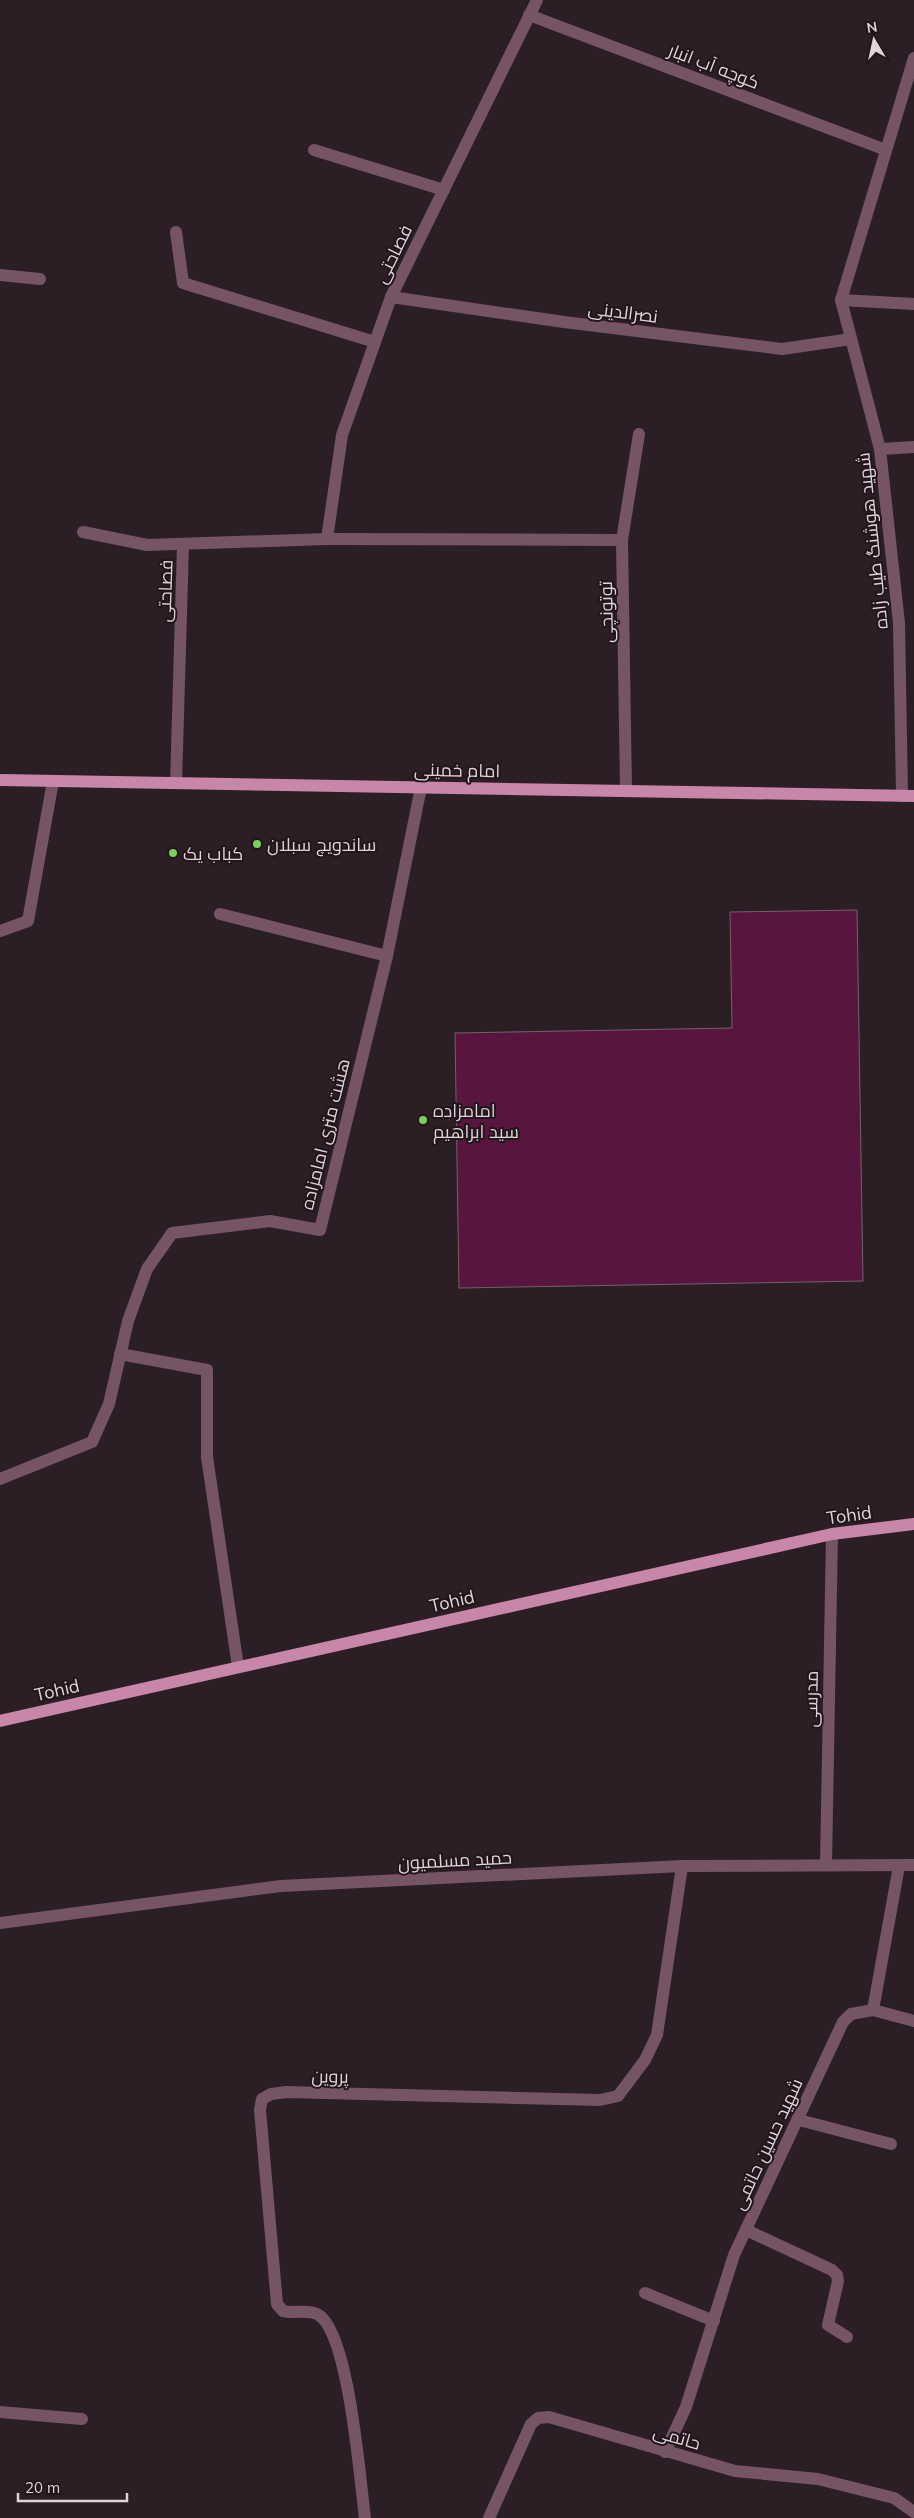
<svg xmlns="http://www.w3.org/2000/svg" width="914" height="2518" font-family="Mulish,Cairo,sans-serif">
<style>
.building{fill:#58163e;stroke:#73626a}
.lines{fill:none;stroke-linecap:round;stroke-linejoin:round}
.minor{stroke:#755565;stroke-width:12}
.major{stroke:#c887a8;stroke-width:12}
.poi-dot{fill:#7ad157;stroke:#22151b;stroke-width:2}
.labels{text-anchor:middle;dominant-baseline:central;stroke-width:4;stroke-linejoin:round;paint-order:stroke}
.street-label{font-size:18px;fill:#ded4d9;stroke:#22151b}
.poi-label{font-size:18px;fill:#ded4d9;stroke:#22151b;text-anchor:start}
</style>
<rect width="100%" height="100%" fill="#2c1e25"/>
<polygon class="building" points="857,910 863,1281 459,1288 455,1033 732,1028 730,912"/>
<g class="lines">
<g class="minor">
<polyline points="529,15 886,150"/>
<polyline points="314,150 444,190"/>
<polyline points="176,232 183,283 375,342"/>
<polyline points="0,275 40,279"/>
<polyline points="391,297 564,322 782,349 851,339"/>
<polyline points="841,300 914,304"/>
<polyline points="880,449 914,447"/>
<polyline points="83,532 147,545 327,539 342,435 391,297 537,0"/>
<polyline points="327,539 622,540"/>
<polyline points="176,783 183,545"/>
<polyline points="626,790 622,540 639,434"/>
<polyline points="902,796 899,623 880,449 841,300 914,58"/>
<polyline points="220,914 387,956"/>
<polyline points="0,931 28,921 53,781"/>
<polyline points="120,1354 207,1370 207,1457 238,1667"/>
<polyline points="0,1479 92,1442 109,1404 128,1321 147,1269 172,1233 270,1221 320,1230 387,956 421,787"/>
<polyline points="826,1865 832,1534"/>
<polyline points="0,1923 281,1886 682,1866 914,1865"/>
<polyline points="873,2010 914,2021"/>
<polyline points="799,2120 891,2144"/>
<polyline points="746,2230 832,2270 837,2275 838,2281 828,2325 847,2337"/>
<polyline points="645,2293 714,2321"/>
<polyline points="0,2412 82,2419"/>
<polyline points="665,2452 686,2407 734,2255 843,2022 851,2014 873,2010 899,1866"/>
<path d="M365,2518c-5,-36 -16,-189 -48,-204 -10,-5 -24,0 -34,-3l-6,-7 -17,-194 2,-11 9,-5 15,-2 314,8 18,-4 27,-36 12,-25 25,-169"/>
<polyline points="489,2518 531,2424 538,2418 549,2417 735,2471 818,2479 894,2498 914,2512"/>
</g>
<g class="major">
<polyline points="0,780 914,796"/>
<polyline points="0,1721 832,1534 914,1524"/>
</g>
</g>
<g class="poi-dot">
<circle cx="257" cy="844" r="5"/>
<circle cx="173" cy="853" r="5"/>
<circle cx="423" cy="1120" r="5"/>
</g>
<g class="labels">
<g class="street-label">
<text transform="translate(714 66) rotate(21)">کوچه آب انبار</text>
<text transform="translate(393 254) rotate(-64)">فصاحتی</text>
<text transform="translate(623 312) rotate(7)">نصرالدینی</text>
<text transform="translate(872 541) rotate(-96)">شهید هوشنگ طیب زاده</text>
<text transform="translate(165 591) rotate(-88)">فصاحتی</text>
<text transform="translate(606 612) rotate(-91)">توتونچی</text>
<text transform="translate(457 770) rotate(1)">امام خمینی</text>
<text transform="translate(325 1134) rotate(-76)">هشت متری امامزاده</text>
<text transform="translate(849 1515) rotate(-8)">Tohid</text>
<text transform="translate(452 1601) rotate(-13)">Tohid</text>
<text transform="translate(57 1690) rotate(-13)">Tohid</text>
<text transform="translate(811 1699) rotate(-89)">مدرسی</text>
<text transform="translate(455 1860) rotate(-3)">حمید مسلمیون</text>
<text transform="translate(330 2076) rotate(1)">پروین</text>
<text transform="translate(767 2144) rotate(-65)">شهید حسین حاتمی</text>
<text transform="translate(677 2437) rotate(16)">حاتمی</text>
</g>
<g class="poi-label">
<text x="267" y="844">ساندویچ سبلان</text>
<text x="183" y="853">کباب یک</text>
<text x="433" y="1110">امامزاده<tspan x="433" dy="21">سید ابراهیم</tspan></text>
</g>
</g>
<g transform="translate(874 40) rotate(351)" stroke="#22151b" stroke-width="4" paint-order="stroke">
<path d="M0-4L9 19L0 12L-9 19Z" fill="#ded4d9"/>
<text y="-8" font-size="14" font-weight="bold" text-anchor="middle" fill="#ded4d9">N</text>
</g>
<path d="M18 2493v8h109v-8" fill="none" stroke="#ded4d9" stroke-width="2.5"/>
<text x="25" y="2493" font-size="15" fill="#ded4d9" stroke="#22151b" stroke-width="4" paint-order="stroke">20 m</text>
</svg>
